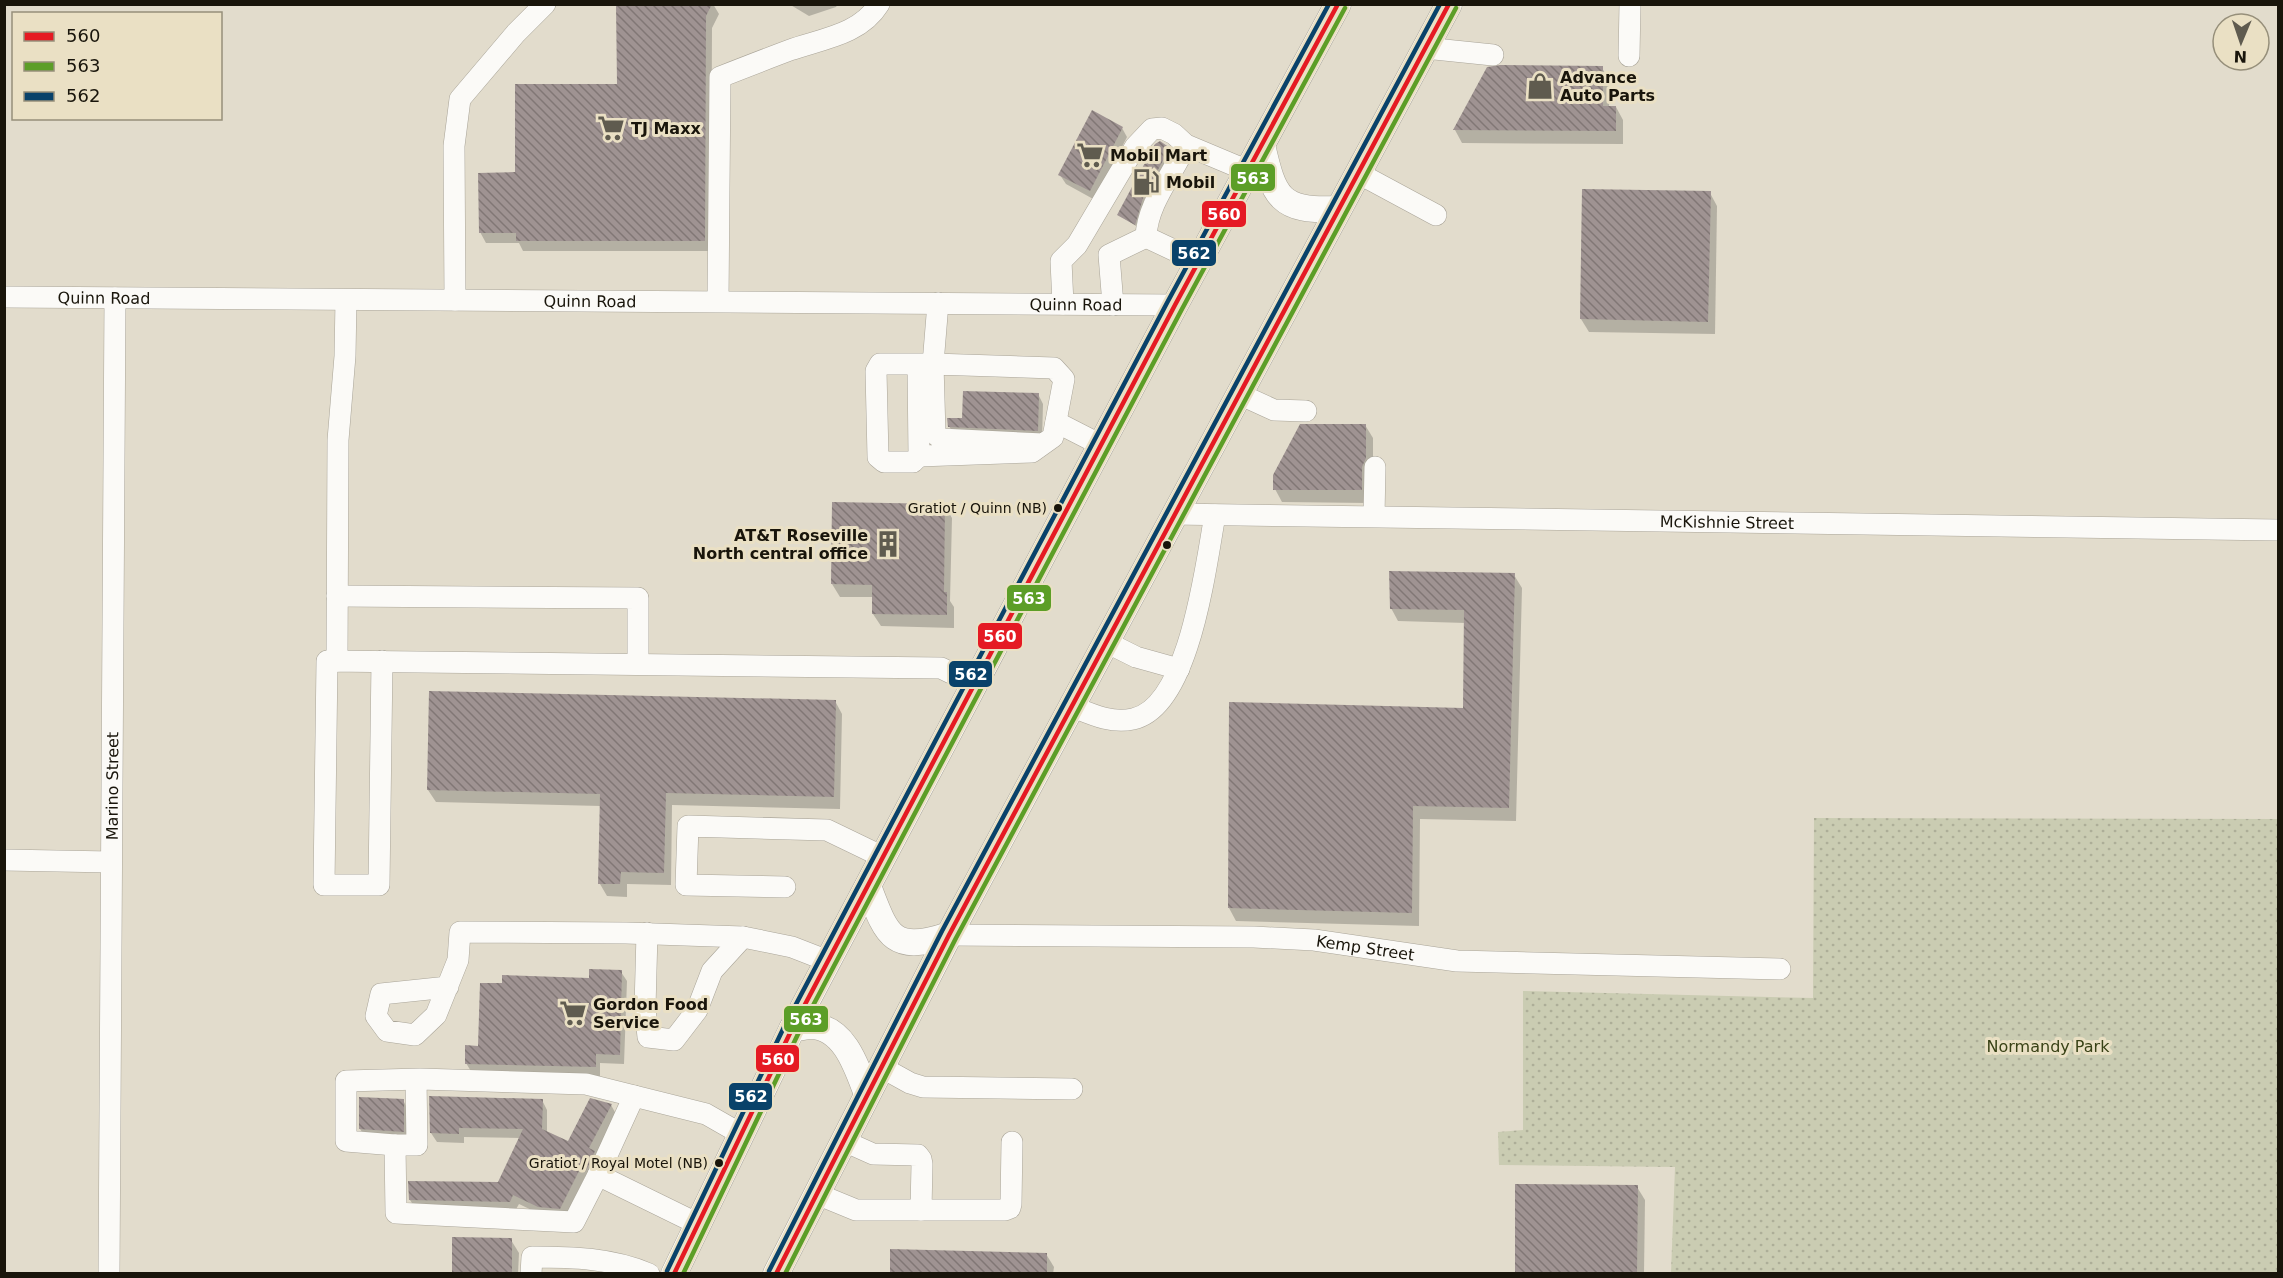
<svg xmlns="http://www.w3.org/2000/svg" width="2283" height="1278" font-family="'DejaVu Sans',sans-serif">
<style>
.park{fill:url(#park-dots)}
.shadow{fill:#0003}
.building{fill:url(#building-back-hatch)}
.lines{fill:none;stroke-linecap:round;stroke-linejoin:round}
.minor-casing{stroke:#a9a498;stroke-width:22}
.major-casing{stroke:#a9a498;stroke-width:27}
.minor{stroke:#fbfaf7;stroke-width:21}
.major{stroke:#fbfaf7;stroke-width:26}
.bus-1-casing{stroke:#eae0c4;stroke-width:9}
.bus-2-casing{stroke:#eae0c4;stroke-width:9}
.bus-3-casing{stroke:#eae0c4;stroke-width:9}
.bus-1{stroke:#e51a23;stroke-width:4.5}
.bus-2{stroke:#5c9e27;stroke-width:4.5}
.bus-3{stroke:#09426a;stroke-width:4.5}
.bus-dot{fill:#19150b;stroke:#eae0c4;stroke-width:2}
.labels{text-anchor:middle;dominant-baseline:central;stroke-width:6;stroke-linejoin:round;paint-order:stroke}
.bus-label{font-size:14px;fill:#19150b;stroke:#eae0c4;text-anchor:end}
.poi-label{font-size:16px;font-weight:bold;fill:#19150b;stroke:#eae0c4;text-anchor:start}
.street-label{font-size:16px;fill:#19150b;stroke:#eae0c4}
.park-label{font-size:16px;fill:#384115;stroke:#eae0c4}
.line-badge{stroke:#eae0c4;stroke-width:2}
.badge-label{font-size:16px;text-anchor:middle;font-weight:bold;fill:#fff}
</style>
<defs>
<pattern id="park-dots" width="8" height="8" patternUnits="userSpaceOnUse" patternTransform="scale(1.5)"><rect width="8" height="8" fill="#caccb2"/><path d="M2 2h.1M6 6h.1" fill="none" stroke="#adae98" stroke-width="1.8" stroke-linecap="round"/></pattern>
<pattern id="building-back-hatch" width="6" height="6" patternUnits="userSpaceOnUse" patternTransform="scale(1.5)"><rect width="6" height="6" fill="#9f9392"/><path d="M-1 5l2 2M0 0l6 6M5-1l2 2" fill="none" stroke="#817775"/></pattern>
</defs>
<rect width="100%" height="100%" fill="#e2dccc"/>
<polygon class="park" points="1814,818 2278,819 2278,1273 1671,1273 1675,1167 1499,1165 1498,1132 1523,1130 1523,991 1813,998"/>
<g class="shadow">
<polygon points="617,4 713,4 719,14 712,28 711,251 523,251 519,243 486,243 480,232 517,174 618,86"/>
<polygon points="789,4 838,4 836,7 809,16"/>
<polygon points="1602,68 1610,81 1609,107 1616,107 1623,120 1623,144 1462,143 1455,130 1488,69"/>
<polygon points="1122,128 1127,137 1095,200 1066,184 1060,175"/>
<polygon points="1169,149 1171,152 1145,198 1136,226 1119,215"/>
<polygon points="1710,193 1717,206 1715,334 1589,332 1581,319"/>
<polygon points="1038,394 1043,404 1042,440 955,436 949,426"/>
<polygon points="1365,425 1373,438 1373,472 1368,503 1282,502 1275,489"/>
<polygon points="944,505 952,518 950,601 954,607 954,628 881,626 873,614 874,597 840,597 832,584"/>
<polygon points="1514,575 1522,588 1516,821 1420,819 1419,926 1236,921 1229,908 1464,709 1466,623 1398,621 1391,608"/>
<polygon points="835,701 842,714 840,809 672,805 671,885 627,884 627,897 607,896 600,884 601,806 436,802 428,790"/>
<polygon points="621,972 627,981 624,1064 600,1063 600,1076 472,1073 466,1063 480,1047"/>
<polygon points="403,1100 408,1110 409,1141 366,1138 360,1129"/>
<polygon points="542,1100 547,1110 547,1133 569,1143 611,1105 616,1114 591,1180 585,1177 565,1218 544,1216 519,1204 515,1211 416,1209 410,1200 499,1183 520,1138 464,1137 464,1143 437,1142 431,1133"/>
<polygon points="1637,1187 1645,1200 1644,1274 1516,1274"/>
<polygon points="511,1240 519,1253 518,1274 453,1274"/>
<polygon points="1046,1254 1054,1267 1053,1274 892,1274"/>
</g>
<g class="building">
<polygon points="616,4 712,4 706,16 705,241 516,241 516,233 479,233 478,173 515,172 515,84 617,84"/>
<polygon points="1500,65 1603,66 1603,106 1616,106 1616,131 1453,130 1487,67"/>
<polygon points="1092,110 1123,127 1090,191 1058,175"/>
<polygon points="1160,141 1170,148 1144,195 1135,225 1117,215 1155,144"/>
<polygon points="1582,189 1711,191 1708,322 1580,319"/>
<polygon points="963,391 1039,393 1038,431 948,427 947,418 962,418"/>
<polygon points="1300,424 1366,424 1366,458 1362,467 1362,490 1273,490 1273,475"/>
<polygon points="832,502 945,504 944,592 947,592 947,615 872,614 872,585 831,584"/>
<polygon points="1389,571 1515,573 1509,808 1413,806 1412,913 1228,908 1229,702 1463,708 1464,610 1390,609"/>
<polygon points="429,691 836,700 834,797 666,793 664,873 621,872 620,884 598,884 600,794 427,790"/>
<polygon points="589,969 622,970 620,1055 596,1054 596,1067 465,1064 465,1045 478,1046 480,983 502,983 502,975 589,978"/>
<polygon points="429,1096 543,1099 542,1129 568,1141 590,1098 612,1104 589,1148 595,1151 587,1169 585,1172 580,1169 560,1209 538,1207 513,1195 510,1202 409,1200 408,1181 498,1182 523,1129 459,1128 459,1134 430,1133"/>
<polygon points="359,1097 404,1099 404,1132 359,1129"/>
<polygon points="1515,1184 1638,1185 1637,1274 1515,1274"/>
<polygon points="452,1237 512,1238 512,1274 452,1274"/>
<polygon points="890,1249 1047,1253 1047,1274 890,1274"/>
</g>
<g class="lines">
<defs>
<g id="minor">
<polyline points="1425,48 1493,55"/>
<polyline points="1629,56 1630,4"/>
<path d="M1186,145c-13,29 -39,59 -40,92l53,25"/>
<polyline points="1358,173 1436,215"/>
<path id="s1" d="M4,297l1171,8"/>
<polyline points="455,300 454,146 460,99 516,33 545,4"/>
<path d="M718,301l2,-224c23,-9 46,-18 70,-27 31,-11 70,-15 89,-46"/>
<polyline points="1063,304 1061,261 1077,245 1135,147 1152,129 1162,128 1174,134 1186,145 1248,171"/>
<polyline points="1113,305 1109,255 1146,237"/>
<polyline points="918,364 919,456 913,462 884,462 878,457 876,371 880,364 933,364 938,303"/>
<polyline points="1239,394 1274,410 1306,411"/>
<polyline points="1056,422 1101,445"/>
<polyline points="919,456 1032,452 1053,437 1064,379 1054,368 933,364 935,434 941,439 1043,444"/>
<path id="s2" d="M1173,514l1105,16"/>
<polyline points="1374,516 1375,467"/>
<polyline points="337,596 638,598 638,664"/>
<polyline points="1106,642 1136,657 1179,669"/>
<polyline points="337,661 338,440 345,356 346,300"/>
<polyline points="382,661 379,885 324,885 327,661 941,668 974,684"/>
<path d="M1071,706c20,8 40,18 62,13 57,-12 73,-156 82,-204"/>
<polyline points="4,860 111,862"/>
<polyline points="785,887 686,885 688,826 827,830 883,857"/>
<polyline points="647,933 645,1008 648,1037 674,1040 697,1010 712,971 743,937"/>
<path id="s3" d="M949,935l305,2 60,3 143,21 323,8"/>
<polyline points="448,987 381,994 376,1016 387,1031 415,1035 436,1015 458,960 460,932 626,933 743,937 792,947 828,961"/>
<polyline points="881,1067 910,1083 923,1087 1072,1089"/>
<polyline points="844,1141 873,1154 918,1155 921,1159 922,1164 921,1210"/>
<polyline points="395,1145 417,1145 416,1080"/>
<polyline points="598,1175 634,1096"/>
<polyline points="817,1194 856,1210 1005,1210 1010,1208 1011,1204 1012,1142"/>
<polyline points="698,1224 598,1175 574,1222 396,1213 395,1145 346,1141 346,1081 420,1079 586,1084 706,1114 741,1134"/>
<path id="s4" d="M109,1274l6,-976"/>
<path d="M531,1274l1,-17c40,0 80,1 117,17"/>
</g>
<g id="major">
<path d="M1262,145c12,52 17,67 76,64"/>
<path d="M868,886c19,50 24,68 81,49"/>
<path d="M792,1029c6,-1 13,-3 19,-3 34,1 46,42 56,68"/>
<polyline points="674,1274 792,1029 1175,305 1338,4"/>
<polyline points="776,1274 949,935 1449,4"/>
</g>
</defs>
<use href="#minor" class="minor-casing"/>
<use href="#major" class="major-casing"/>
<use href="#minor" class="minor"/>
<use href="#major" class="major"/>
<defs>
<g id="bus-1">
<polyline points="674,1274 792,1029 1175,305 1338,4"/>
<polyline points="776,1274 949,935 1449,4"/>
</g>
<g id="bus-2">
<polyline points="683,1274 799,1032 1182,309 1345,8"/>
<polyline points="785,1274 956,938 1456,8"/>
</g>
<g id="bus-3">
<polyline points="667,1271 785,1025 1168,301 1329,4"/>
<polyline points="769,1271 942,931 1440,4"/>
</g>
</defs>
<use href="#bus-1" class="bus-1-casing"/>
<use href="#bus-2" class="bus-2-casing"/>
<use href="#bus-3" class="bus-3-casing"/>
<use href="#bus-1" class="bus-1"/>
<use href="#bus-2" class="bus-2"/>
<use href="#bus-3" class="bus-3"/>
</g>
<defs>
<symbol id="shop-bare" viewBox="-9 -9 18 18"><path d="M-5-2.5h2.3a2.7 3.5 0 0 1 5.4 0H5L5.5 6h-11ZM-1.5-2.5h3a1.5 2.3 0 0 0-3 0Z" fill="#5f5b4f" stroke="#eae0c4" stroke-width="2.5" paint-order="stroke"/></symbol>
<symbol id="supermarket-bare" viewBox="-9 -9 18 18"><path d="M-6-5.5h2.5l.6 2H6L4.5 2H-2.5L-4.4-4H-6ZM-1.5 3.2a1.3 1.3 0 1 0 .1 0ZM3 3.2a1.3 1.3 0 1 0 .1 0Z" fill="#5f5b4f" stroke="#eae0c4" stroke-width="2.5" paint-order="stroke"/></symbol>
<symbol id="fuel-bare" viewBox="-9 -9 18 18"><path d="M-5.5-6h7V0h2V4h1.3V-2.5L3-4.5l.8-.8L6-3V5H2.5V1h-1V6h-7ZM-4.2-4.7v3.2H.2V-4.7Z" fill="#5f5b4f" stroke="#eae0c4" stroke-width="2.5" paint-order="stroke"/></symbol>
<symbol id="building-bare" viewBox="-9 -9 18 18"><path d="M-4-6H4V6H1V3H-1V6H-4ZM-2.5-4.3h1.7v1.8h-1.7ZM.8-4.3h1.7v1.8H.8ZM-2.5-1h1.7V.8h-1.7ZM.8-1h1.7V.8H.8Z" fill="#5f5b4f" stroke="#eae0c4" stroke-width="2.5" paint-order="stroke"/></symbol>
</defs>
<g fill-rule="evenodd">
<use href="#shop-bare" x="1521" y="67" width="38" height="38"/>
<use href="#supermarket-bare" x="592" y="109" width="38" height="38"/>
<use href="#supermarket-bare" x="1071" y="136" width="38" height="38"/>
<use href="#fuel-bare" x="1127" y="163" width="38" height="38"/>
<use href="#building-bare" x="869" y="525" width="38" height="38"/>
<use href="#supermarket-bare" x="554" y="994" width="38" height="38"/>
</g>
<g class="bus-dot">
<circle cx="1058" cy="508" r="5"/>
<circle cx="1167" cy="545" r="5"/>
<circle cx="719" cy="1163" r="5"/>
</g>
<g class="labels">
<g class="bus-label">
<text x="1047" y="508">Gratiot / Quinn (NB)</text>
<text x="708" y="1163">Gratiot / Royal Motel (NB)</text>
</g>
<g class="poi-label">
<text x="1560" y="77">Advance<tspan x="1560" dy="18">Auto Parts</tspan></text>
<text x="631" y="128">TJ Maxx</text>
<text x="1110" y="155">Mobil Mart</text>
<text x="1166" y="182">Mobil</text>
<text x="868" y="535" text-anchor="end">AT&amp;T Roseville<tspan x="868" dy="18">North central office</tspan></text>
<text x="593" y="1004">Gordon Food<tspan x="593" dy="18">Service</tspan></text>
</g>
<g class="street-label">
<text stroke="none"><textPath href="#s1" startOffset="100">Quinn Road</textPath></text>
<text stroke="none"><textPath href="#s1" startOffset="586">Quinn Road</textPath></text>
<text stroke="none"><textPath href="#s1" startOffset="1072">Quinn Road</textPath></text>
<text stroke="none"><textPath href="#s2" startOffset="554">McKishnie Street</textPath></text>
<text stroke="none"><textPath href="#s4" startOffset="488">Marino Street</textPath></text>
<text stroke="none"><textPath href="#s3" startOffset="417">Kemp Street</textPath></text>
</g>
<g class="park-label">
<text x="2048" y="1046">Normandy Park</text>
</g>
</g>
<g class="line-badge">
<rect x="1230" y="163" width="46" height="29" rx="6" fill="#5c9e27"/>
<rect x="1201" y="200" width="46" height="28" rx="6" fill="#e51a23"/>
<rect x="1171" y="239" width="46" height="28" rx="6" fill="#09426a"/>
<rect x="1006" y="584" width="46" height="28" rx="6" fill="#5c9e27"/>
<rect x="977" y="622" width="46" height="28" rx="6" fill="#e51a23"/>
<rect x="948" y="660" width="45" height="28" rx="6" fill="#09426a"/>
<rect x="783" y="1005" width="46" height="28" rx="6" fill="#5c9e27"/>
<rect x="755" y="1044" width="45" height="29" rx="6" fill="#e51a23"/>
<rect x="728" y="1082" width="45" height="29" rx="6" fill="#09426a"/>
</g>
<g class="badge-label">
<text x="1253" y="184">563</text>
<text x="1224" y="220">560</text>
<text x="1194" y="259">562</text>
<text x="1029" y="604">563</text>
<text x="1000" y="642">560</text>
<text x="971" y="680">562</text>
<text x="806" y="1025">563</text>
<text x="778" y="1065">560</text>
<text x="751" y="1102">562</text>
</g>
<rect width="2283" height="1278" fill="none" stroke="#19150b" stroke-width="12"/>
<rect x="12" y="12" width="210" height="108" fill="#eae0c4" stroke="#968f7a" stroke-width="1.5"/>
<rect x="24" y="32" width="30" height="9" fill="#e51a23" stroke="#968f7a" stroke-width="1.5"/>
<text x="66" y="42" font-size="18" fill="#19150b">560</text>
<rect x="24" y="62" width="30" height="9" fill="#5c9e27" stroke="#968f7a" stroke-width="1.5"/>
<text x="66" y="72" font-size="18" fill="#19150b">563</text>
<rect x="24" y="92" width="30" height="9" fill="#09426a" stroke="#968f7a" stroke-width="1.5"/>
<text x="66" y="102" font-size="18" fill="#19150b">562</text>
<g transform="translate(2241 42) rotate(182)"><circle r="28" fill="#eae0c4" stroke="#968f7a" stroke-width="1.5"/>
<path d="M0-4.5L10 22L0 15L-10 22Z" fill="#5f5b4f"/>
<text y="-9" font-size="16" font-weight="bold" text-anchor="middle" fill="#19150b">N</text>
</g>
</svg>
